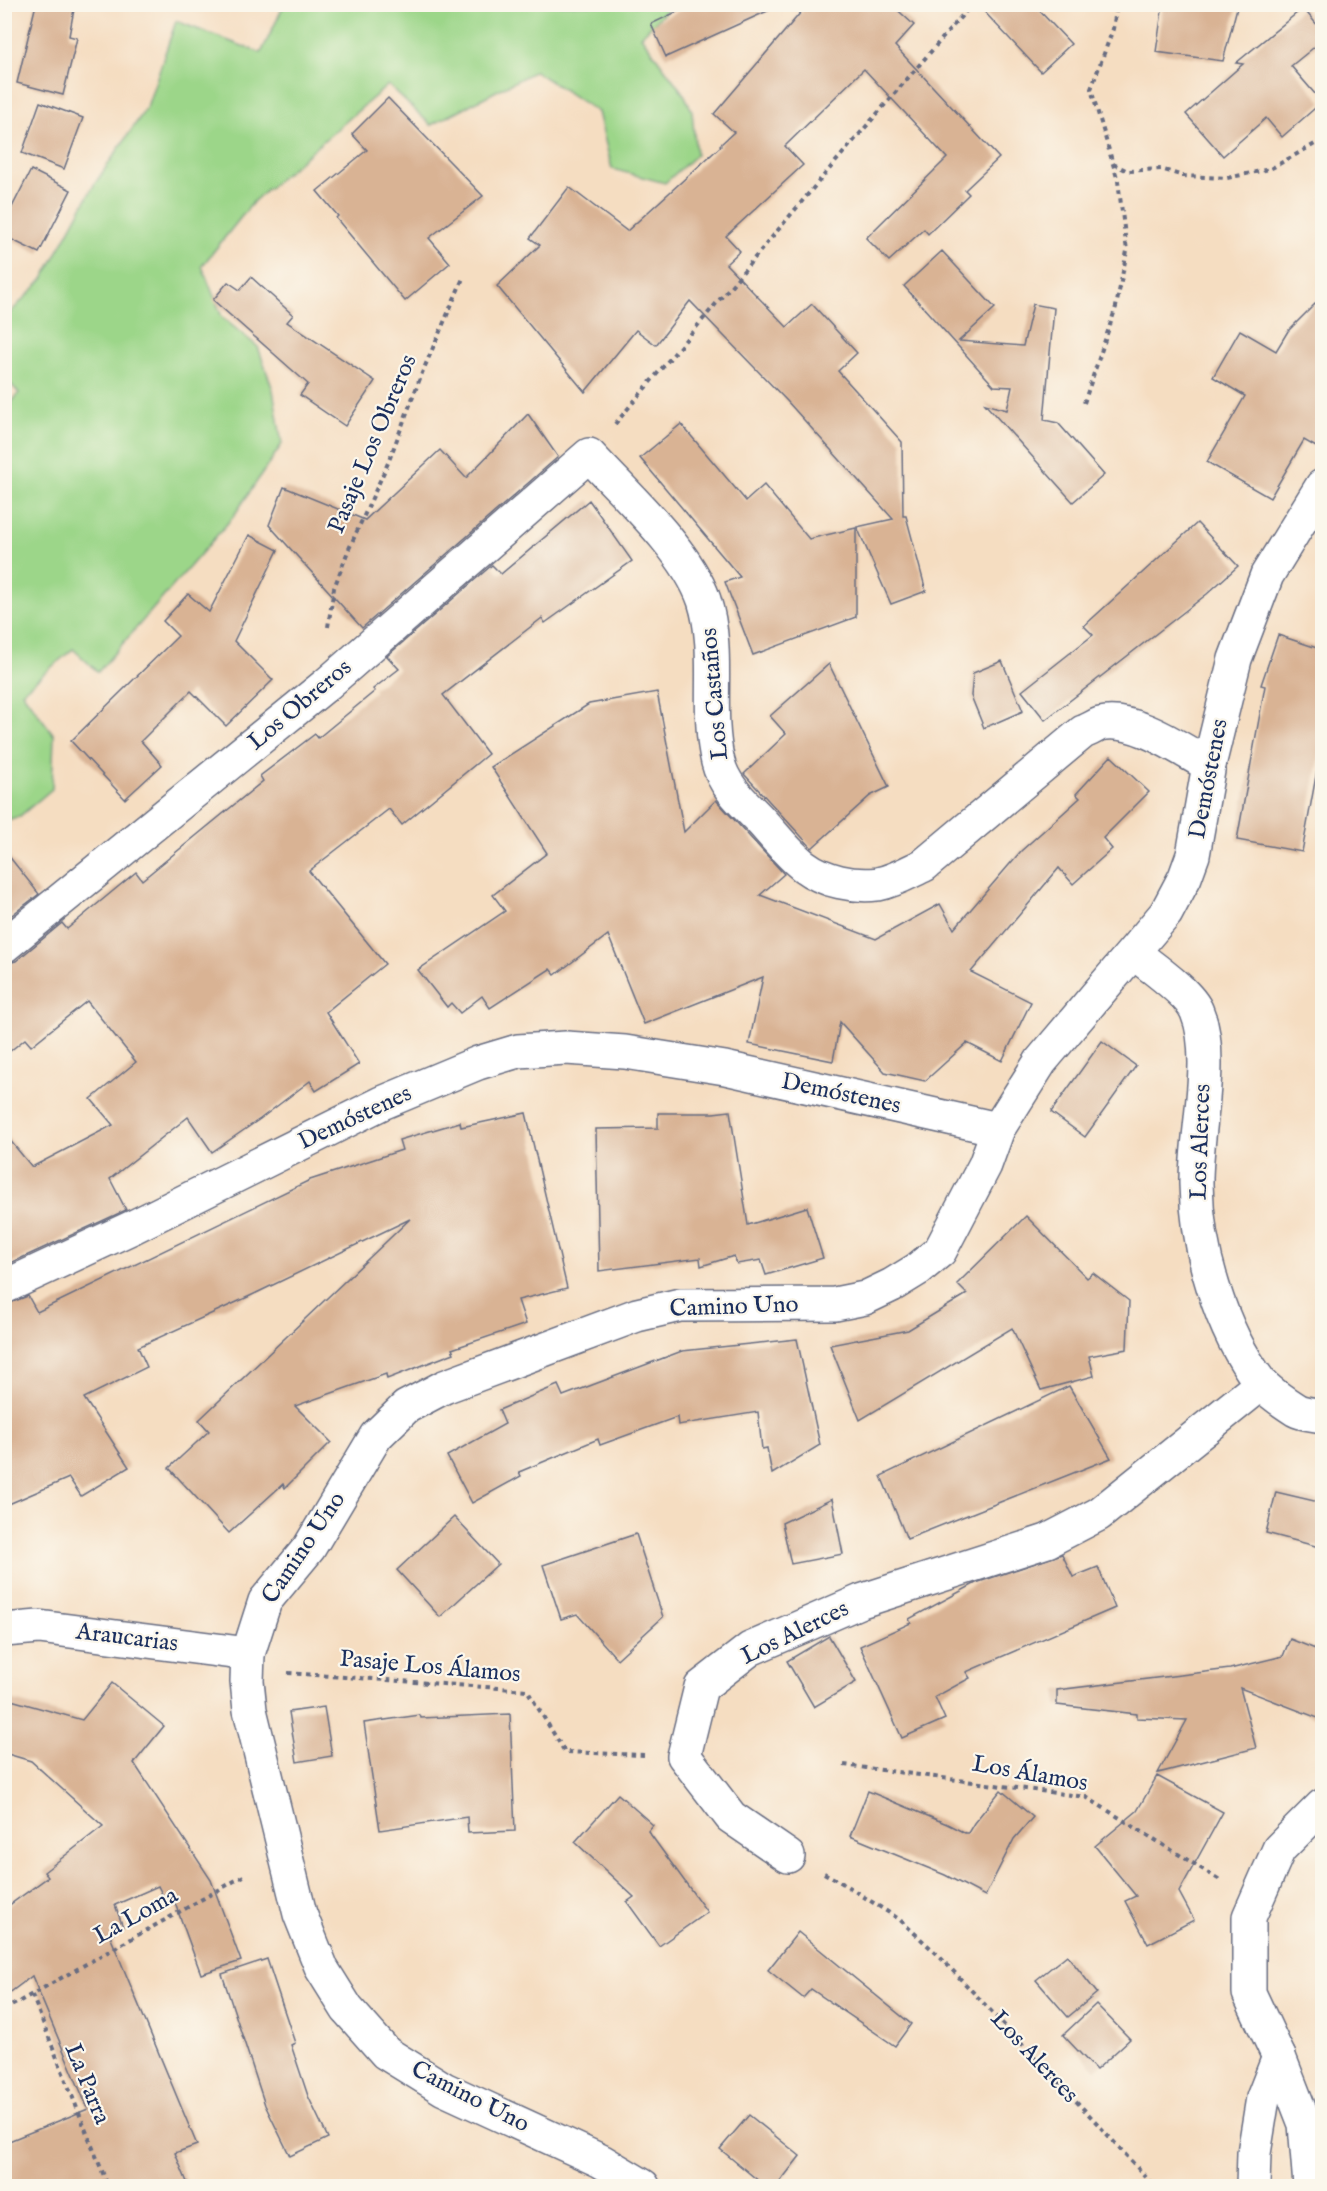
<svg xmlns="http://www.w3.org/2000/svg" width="1327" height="2191" font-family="'IM FELL English',serif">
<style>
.green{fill:#9cd689;stroke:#5c8274;stroke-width:1.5}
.building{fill:#d9b394}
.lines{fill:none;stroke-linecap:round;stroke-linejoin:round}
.minor-casing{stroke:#676c81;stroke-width:36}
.path{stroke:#676c81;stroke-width:4;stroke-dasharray:4.5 4.5;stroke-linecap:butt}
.minor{stroke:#fff;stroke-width:33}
.labels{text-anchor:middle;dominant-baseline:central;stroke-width:4.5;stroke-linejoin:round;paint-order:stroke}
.street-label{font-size:24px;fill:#1b2f5e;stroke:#fbf7ec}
</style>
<rect width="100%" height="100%" fill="#fbf7ec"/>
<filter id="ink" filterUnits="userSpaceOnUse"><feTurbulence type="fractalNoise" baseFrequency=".0167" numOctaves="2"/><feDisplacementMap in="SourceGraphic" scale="12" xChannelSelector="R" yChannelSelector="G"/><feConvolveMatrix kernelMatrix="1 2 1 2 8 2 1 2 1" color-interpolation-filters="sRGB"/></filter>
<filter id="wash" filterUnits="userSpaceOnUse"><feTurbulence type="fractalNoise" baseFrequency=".008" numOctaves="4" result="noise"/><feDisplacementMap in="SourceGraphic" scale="24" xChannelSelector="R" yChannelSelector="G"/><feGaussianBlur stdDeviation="1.35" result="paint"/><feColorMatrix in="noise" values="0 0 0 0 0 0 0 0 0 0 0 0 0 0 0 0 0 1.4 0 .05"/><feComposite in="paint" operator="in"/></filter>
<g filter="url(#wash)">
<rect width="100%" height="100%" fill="#f5ddc1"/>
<polygon class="green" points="284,5 679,5 667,10 641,36 685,96 692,111 696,155 665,183 612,169 598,112 535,71 431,125 388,85 254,201 202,266 222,317 258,347 273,390 282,444 233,517 98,672 73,649 22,692 54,735 52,789 20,816 5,821 4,412 19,393 5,378 5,318 43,279 94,185 147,107 176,21 261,53"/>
<g id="blocks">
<g class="building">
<polygon points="36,4 75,4 69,36 77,38 63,95 17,83"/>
<polygon points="693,4 783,4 666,57 651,24"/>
<polygon points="808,4 891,4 914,25 895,46 999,158 965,190 969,194 928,234 924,229 889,261 866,238 947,158 864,69 785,146 803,165 726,236 740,251 726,264 787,327 812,304 857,353 838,371 902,442 903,516 906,516 926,591 891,604 857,527 893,519 787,401 690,301 656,345 636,330 585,392 497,286 540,245 530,238 569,187 627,231 721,146 720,145 734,132 714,114"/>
<polygon points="977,4 1033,4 1071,44 1041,72"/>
<polygon points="1163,4 1238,4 1223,61 1156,52"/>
<polygon points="1303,8 1323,32 1323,40 1291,66 1322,102 1282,137 1266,118 1223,156 1186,114 1243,64 1236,63"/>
<polygon points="388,98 483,196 429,238 450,263 405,301 336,218 338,216 317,191 367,150 352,134"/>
<polygon points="40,102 83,118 64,169 22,153"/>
<polygon points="31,170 71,190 39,253 4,236 4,223"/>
<polygon points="942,251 995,308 959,341 1023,346 1033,304 1054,308 1044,420 1058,423 1104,475 1073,502 985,404 1007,410 1012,387 994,386 904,286"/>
<polygon points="251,277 293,315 287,322 375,381 345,426 300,395 308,384 213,300 228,282 240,290"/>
<polygon points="1323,296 1323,451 1304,440 1270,498 1207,462 1245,396 1213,377 1240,330 1276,351 1288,331"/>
<polygon points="528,414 558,457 362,628 269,525 284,487 365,520 440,450 466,478"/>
<polygon points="681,424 746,501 764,485 809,539 856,528 856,617 753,655 725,582 740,577 640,458"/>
<polygon points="589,500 632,561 545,623 542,618 443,695 488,754 402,825 389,809 309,871 385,964 326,1012 359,1064 316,1091 310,1081 260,1119 212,1152 188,1117 110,1179 126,1210 4,1266 4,1133 32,1167 113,1125 91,1099 136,1062 87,1001 31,1046 25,1039 4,1056 4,964 16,961 62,923 67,929 136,872 142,880 263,781 260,776 315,734 318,738 375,691 373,689 399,669 387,656 492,565 501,574"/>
<polygon points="1197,523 1238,566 1207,594 1045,720 1022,691 1093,635 1084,626"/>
<polygon points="249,535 278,550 234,641 273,680 226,726 191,691 141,741 162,765 125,799 71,741 178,636 163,621 188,594 209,612"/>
<polygon points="1278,635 1323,650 1323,738 1302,852 1237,840 1265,686 1261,685"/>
<polygon points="1002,661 1023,711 984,728 971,696 973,673"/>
<polygon points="829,664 889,787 870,796 812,848 744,774 786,734 770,716"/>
<polygon points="657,692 684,832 716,800 784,874 760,895 876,939 940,904 954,929 1021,851 1080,798 1076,794 1111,756 1149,792 1103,838 1112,849 1073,884 1059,868 971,972 1031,1002 1002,1061 967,1043 925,1081 885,1072 840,1022 833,1061 749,1044 763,977 644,1024 608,935 555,975 550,969 490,1008 482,996 460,1013 451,1003 447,1007 418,970 505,911 493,895 547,853 491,767 589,704"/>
<polygon points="4,850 39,894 4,921"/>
<polygon points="1102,1041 1136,1066 1085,1137 1051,1112"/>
<polygon points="730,1111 748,1225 807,1207 823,1258 766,1275 761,1260 737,1264 734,1256 701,1266 700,1258 599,1271 596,1129 658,1128 658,1113 713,1113"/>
<polygon points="526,1113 567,1288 518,1300 526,1324 452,1349 454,1353 387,1379 386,1374 295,1406 331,1442 285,1488 283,1484 229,1533 169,1468 209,1431 199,1420 410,1219 250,1296 138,1347 147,1367 84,1398 129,1467 81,1496 69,1478 4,1506 4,1305 28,1296 37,1312 310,1180 402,1150 399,1140 460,1122 461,1127"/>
<polygon points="1026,1216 1087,1278 1093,1273 1129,1301 1127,1349 1089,1356 1094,1376 1041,1390 1012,1328 860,1420 830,1345 908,1330 967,1294 957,1284"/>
<polygon points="797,1339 820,1445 772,1474 767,1448 762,1449 758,1412 678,1425 677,1417 600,1445 598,1439 519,1472 521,1476 472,1503 447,1456 505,1424 499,1410 558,1385 563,1396 682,1351"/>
<polygon points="1069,1386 1111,1458 907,1539 881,1476"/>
<polygon points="1276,1492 1323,1503 1323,1548 1266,1533"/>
<polygon points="832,1499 843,1554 791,1564 782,1523"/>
<polygon points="454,1517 498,1564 440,1617 397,1570"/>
<polygon points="636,1534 663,1617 617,1659 577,1614 561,1619 543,1565"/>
<polygon points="1062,1554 1073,1577 1098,1567 1115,1608 966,1672 970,1678 935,1697 945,1719 902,1738 860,1646 911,1623 909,1619 976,1583"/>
<polygon points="829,1636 856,1682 814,1707 787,1661"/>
<polygon points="1290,1639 1323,1652 1323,1720 1240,1688 1256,1748 1158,1773 1187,1720 1137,1718 1137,1714 1057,1705 1057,1690 1230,1669 1283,1656"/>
<polygon points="112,1683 164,1726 134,1763 211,1880 241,1961 201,1974 172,1895 165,1900 158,1886 115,1905 123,1927 110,1936 197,2145 175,2153 189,2187 4,2187 4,2143 88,2109 32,1976 4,1997 4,1909 48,1877 44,1872 103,1826 31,1761 4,1753 4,1698 82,1720"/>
<polygon points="324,1707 332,1756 297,1762 289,1712"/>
<polygon points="510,1714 515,1831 468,1833 467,1817 380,1830 364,1723 420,1715 421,1718"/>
<polygon points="1157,1776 1223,1812 1179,1892 1194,1920 1148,1944 1125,1901 1136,1896 1095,1846 1137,1811"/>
<polygon points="1001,1790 1033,1817 1014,1839 985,1896 945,1875 850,1836 868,1791 947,1824 965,1833 968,1833 974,1823"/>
<polygon points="618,1794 653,1825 648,1831 707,1912 659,1946 627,1902 634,1897 575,1842"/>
<polygon points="798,1932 911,2024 895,2046 811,1989 803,1998 768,1970"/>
<polygon points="1067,1955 1097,1993 1068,2017 1036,1980"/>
<polygon points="267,1959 295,2043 291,2045 308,2096 328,2138 290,2156 265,2105 222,1974"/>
<polygon points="1096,2004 1130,2039 1096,2070 1063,2035"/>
<polygon points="749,2115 800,2156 776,2187 766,2187 720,2149"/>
</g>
</g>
</g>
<g filter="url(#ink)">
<use href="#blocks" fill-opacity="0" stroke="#676c81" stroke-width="1.5"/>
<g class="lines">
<defs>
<g id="minor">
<path d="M4,946l323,-262 262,-229c37,40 97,94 115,145 17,53 1,109 14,162 6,25 26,41 42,58 14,15 28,34 44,46 20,15 50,21 74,18 16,-3 31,-12 46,-19l159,-133c6,-2 12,-6 17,-8 34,-8 80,25 109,41"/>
<path d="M1134,953c16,13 56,40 63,59 19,45 -2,123 -1,172 1,66 24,145 64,198 8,9 25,21 36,28 7,4 18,4 26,6"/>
<polyline points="4,1287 133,1227 382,1103 478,1063 518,1051 566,1048 625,1052 725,1068 998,1129"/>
<polyline points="4,1630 39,1627 248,1654"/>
<polyline points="788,1856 731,1817 684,1756 701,1687 750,1649 861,1601 1047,1541 1099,1514 1261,1384"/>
<polyline points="643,2186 601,2161 444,2089 386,2053 347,2009 322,1969 300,1914 250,1710 247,1681 248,1654 265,1601 309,1548 376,1436 406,1407 444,1387 637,1315 680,1305 835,1304 865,1298 892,1285 918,1269 940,1251 985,1165 998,1129 1041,1061 1166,913 1185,877 1193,855 1209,765 1235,659 1267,575 1322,486"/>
<polyline points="1253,2186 1254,2153 1263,2098 1279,2057"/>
<polyline points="1310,2186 1305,2124 1279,2057 1249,1993 1249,1917 1279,1849 1322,1806"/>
</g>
</defs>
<use href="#minor" class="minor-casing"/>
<g class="path">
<polyline points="1113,164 1128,171 1161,169 1183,176 1227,178 1270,169 1322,140"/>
<polyline points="1084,403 1116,307 1127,251 1118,181 1091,89 1113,29 1117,4"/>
<polyline points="615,424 825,174 972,4"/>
<polyline points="328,627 334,588 348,551 388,463 422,373 464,276"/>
<polyline points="288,1673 527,1690 565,1752 644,1755"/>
<polyline points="844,1765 1086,1797 1220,1880"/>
<polyline points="824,1873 842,1883 899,1919 937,1954 1094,2120 1154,2186"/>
<polyline points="32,1995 108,2186"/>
<polyline points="4,2010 247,1874"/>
</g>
<use href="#minor" class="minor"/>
</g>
</g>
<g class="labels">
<g class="street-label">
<text transform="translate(373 444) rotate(-67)">Pasaje Los Obreros</text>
<text transform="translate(715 694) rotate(-95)">Los Castaños</text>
<text transform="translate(300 705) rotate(-40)">Los Obreros</text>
<text transform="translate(1209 779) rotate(-79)">Demóstenes</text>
<text transform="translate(841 1094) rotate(12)">Demóstenes</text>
<text transform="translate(355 1118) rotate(-25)">Demóstenes</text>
<text transform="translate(1201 1142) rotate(-88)">Los Alerces</text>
<text transform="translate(734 1307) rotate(-2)">Camino Uno</text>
<text transform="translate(304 1548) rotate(-56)">Camino Uno</text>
<text transform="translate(795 1633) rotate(-26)">Los Alerces</text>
<text transform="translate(127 1638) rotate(7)">Araucarias</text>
<text transform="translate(430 1667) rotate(5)">Pasaje Los Álamos</text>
<text transform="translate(1030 1774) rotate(10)">Los Álamos</text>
<text transform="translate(136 1916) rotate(-29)">La Loma</text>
<text transform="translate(1034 2057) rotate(47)">Los Alerces</text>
<text transform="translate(87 2084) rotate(68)">La Parra</text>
<text transform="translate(470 2097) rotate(27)">Camino Uno</text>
</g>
</g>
<rect width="1327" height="2191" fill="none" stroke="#fbf7ec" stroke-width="24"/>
</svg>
